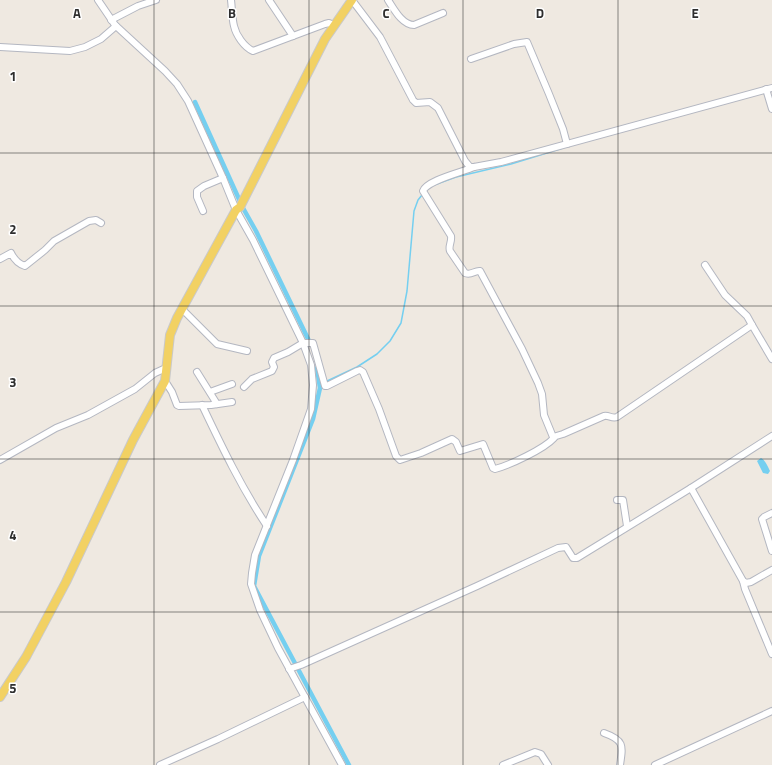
<svg xmlns="http://www.w3.org/2000/svg" width="772" height="765" font-family="'Titillium Web',sans-serif">
<style>
.water{fill:#75cff0}
.lines{fill:none;stroke-linecap:round;stroke-linejoin:round}
.stream{stroke:#75cff0;stroke-width:1.5}
.canal{stroke:#75cff0;stroke-width:4.5}
.minor-casing{stroke:#b4b7c1;stroke-width:8}
.major-casing{stroke:#c9c9c9;stroke-width:10}
.minor{stroke:#fff;stroke-width:6}
.major{stroke:#f2d163;stroke-width:8}
.grid{fill:none;stroke:#2e2e2e;stroke-width:1;stroke-opacity:0.55}
.grid-label{font-size:13px;text-anchor:middle;font-weight:bold;fill:#2e2e2e;stroke:#fff;stroke-width:3;stroke-linejoin:round;paint-order:stroke}
</style>
<rect width="100%" height="100%" fill="#efe9e1"/>
<path class="water" d="M761,458c4,2 7,9 9,13l-2,3 -5,-1 -6,-12z"/>
<g class="lines">
<g class="stream">
<polyline points="434,185 456,177 511,164 563,148"/>
<polyline points="325,382 357,367 377,354 390,341 401,323 407,291 414,211 418,200 422,195"/>
</g>
<g class="canal">
<polyline points="195,102 243,208 256,231 311,345"/>
<polyline points="317,368 320,388 313,419 259,556 254,586 349,765"/>
</g>
<defs>
<g id="minor">
<polyline points="98,0 115,25 165,71 177,84 188,101 223,178 236,210 253,240 303,343 311,365 313,385 311,409 293,460 255,555 252,573 251,584 260,610 278,648 342,765"/>
<path d="M231,0c1,8 1,18 3,26 2,9 10,21 19,25l72,-27 4,-1 5,2"/>
<polyline points="269,0 293,36"/>
<polyline points="352,0 380,37 413,100 416,103 430,102 438,108 465,161 470,167 474,167 501,162 772,88"/>
<path d="M388,0c6,9 14,25 26,25l29,-12"/>
<polyline points="111,20 138,6 156,0"/>
<polyline points="0,47 70,51 85,47 101,39 116,26"/>
<polyline points="471,59 514,44 527,42 549,94 563,129 567,144"/>
<polyline points="766,89 772,109"/>
<path d="M474,167c-11,5 -47,13 -51,24l28,45c1,6 -3,10 -1,15l15,22c6,3 10,-3 15,-2l42,78 16,34 4,11 2,21 9,22 10,-3 41,-18c5,-1 8,3 13,1l135,-92 20,34"/>
<polyline points="203,211 197,197 197,191 204,186 223,178"/>
<path d="M0,259l11,-6c3,6 7,11 14,13l20,-16 9,-9 35,-20 7,-1 5,3"/>
<polyline points="705,265 725,295 747,316 752,325"/>
<polyline points="182,309 217,344 247,351"/>
<polyline points="197,372 217,404"/>
<polyline points="165,381 172,392 177,405 179,406 211,405 232,402"/>
<path d="M244,387l8,-8 20,-8 2,-4 -2,-5 2,-4 14,-6 15,-9h10l12,43h2l30,-15 3,-1 3,2 16,37 17,47 4,4 21,-7 31,-14 4,3 4,9 23,-7 10,24 2,1c15,-4 49,-20 59,-31"/>
<polyline points="210,392 232,384"/>
<path d="M202,405c20,42 39,82 65,121"/>
<polyline points="0,460 56,428 88,415 135,389 155,373 166,368"/>
<polyline points="691,488 743,581 746,583 751,582 772,570"/>
<polyline points="617,500 623,500 627,526"/>
<polyline points="772,513 764,517 762,519 772,551"/>
<polyline points="743,581 745,589 772,654"/>
<polyline points="289,669 301,665 477,586 558,548 566,547 573,558 577,558 691,488 772,436"/>
<path d="M604,733c20,7 19,12 16,32"/>
<polyline points="160,765 218,739 305,697"/>
<polyline points="503,765 535,752 541,754 548,765"/>
<polyline points="655,765 772,711"/>
</g>
<polyline id="major" points="0,697 26,657 66,582 133,440 165,381 170,335 177,318 236,210 240,207 325,39 352,0"/>
</defs>
<use href="#minor" class="minor-casing"/>
<use href="#major" class="major-casing"/>
<use href="#minor" class="minor"/>
<use href="#major" class="major"/>
</g>
<path class="grid" d="M154,0v765M309,0v765M463,0v765M618,0v765M0,153h772M0,306h772M0,459h772M0,612h772"/>
<g class="grid-label">
<text x="77" y="18">A</text>
<text x="232" y="18">B</text>
<text x="386" y="18">C</text>
<text x="540" y="18">D</text>
<text x="695" y="18">E</text>
<text x="13" y="81">1</text>
<text x="13" y="234">2</text>
<text x="13" y="387">3</text>
<text x="13" y="540">4</text>
<text x="13" y="693">5</text>
</g>
</svg>
